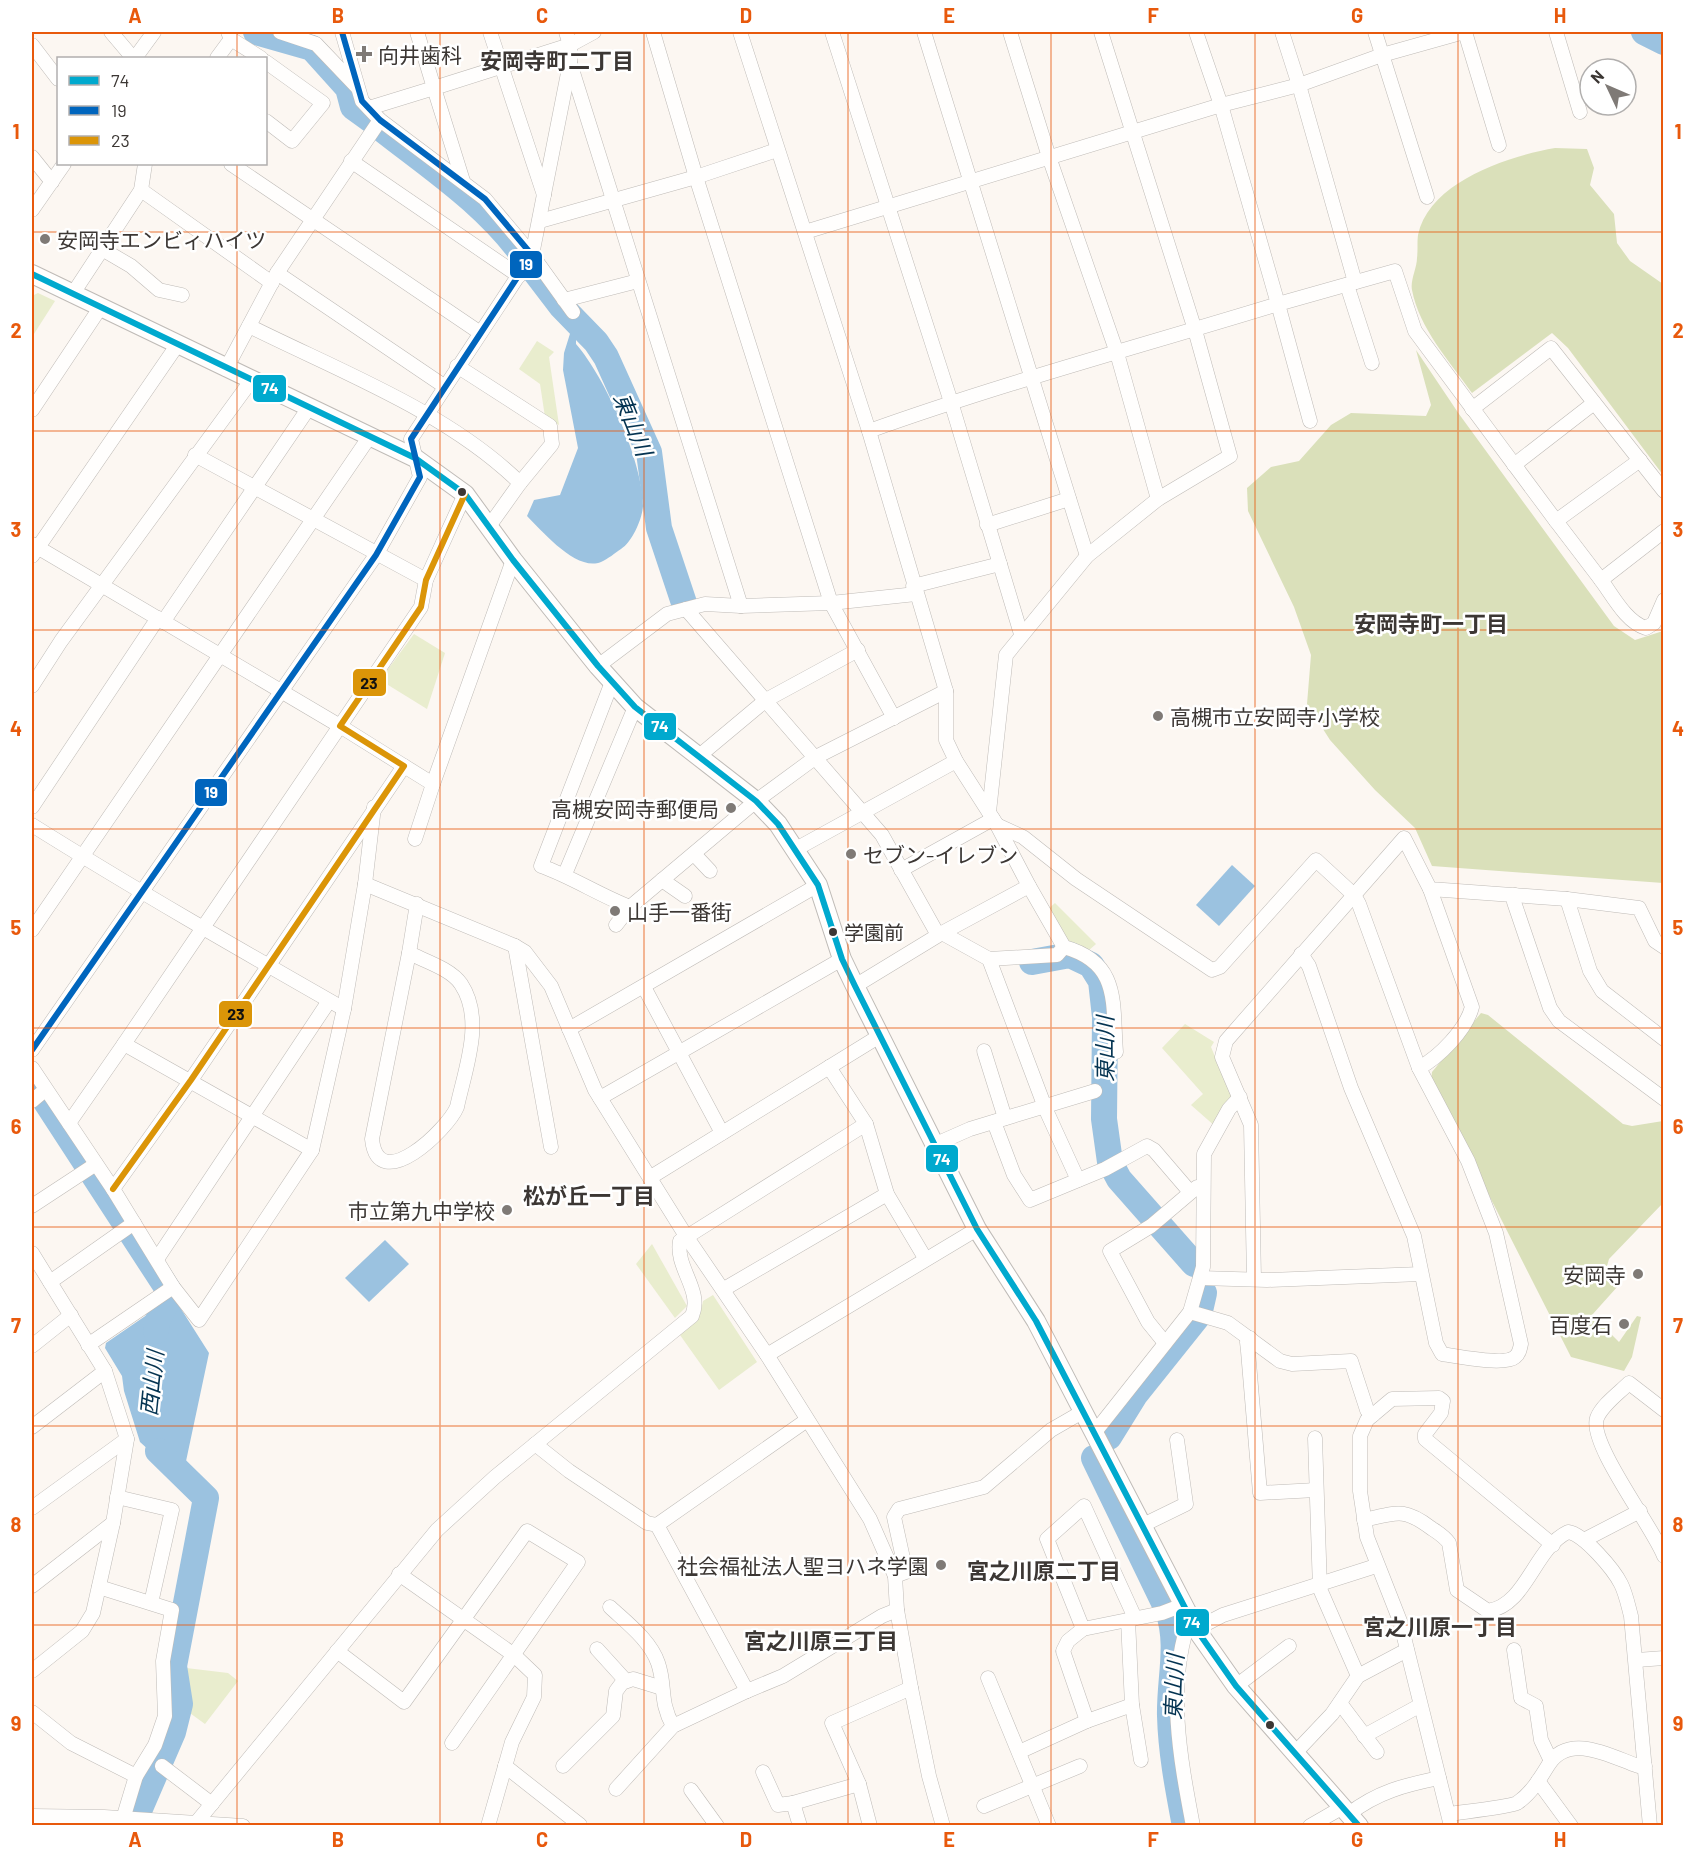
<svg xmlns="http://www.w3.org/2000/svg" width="1695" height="1857" font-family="Barlow,'Noto Sans JP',sans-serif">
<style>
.green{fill:#e9edce}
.forest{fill:#dae0ba}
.water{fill:#9bc2e0}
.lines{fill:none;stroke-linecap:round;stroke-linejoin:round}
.river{stroke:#9bc2e0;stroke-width:26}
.minor-casing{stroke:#bfbbb7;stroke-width:15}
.major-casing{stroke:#bfbbb7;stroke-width:20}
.minor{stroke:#fffefd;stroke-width:14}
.major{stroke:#fffefd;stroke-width:18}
.bus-1-casing{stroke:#fff;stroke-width:10}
.bus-2-casing{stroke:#fff;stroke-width:10}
.bus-3-casing{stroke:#fff;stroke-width:10}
.bus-1{stroke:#00a9ce;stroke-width:6}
.bus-2{stroke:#0065bd;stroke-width:6}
.bus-3{stroke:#db9508;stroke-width:6}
.grid{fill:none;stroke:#e8590c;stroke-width:1.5;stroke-opacity:0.55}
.poi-dot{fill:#7f7a76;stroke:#fff;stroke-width:2}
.bus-dot{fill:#3c3734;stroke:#fff;stroke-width:2}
.labels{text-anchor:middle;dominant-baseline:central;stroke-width:5;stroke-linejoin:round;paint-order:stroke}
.bus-label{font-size:20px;fill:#3c3734;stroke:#fff;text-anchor:start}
.poi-label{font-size:21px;fill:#3c3734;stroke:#fff;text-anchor:start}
.neighbourhood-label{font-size:22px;font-weight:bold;fill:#3c3734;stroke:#fff}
.water-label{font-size:22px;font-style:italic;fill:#043351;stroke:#fff}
.line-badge{stroke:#fff;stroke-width:2}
.badge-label{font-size:16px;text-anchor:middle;font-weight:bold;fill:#fff}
.pale-badge-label{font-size:16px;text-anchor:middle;font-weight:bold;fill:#111}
.neatline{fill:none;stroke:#e8590c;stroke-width:2}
.grid-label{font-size:20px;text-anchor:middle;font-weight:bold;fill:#e8590c}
</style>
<rect width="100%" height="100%" fill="#fcf7f2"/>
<g class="green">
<polygon points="38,293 55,301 32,337 32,296"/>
<polygon points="537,341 554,352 549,357 559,425 545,417 540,384 519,369"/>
<polygon points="414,634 445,653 427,709 380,680"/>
<polygon points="1055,903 1096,944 1088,951 1067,941 1046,911"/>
<polygon points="1185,1024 1214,1042 1211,1047 1232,1097 1216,1127 1191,1105 1203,1094 1162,1048"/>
<polygon points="652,1244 687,1306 675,1318 636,1264"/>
<path d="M713,1295l44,67 -38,28 -39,-55c13,-11 20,-17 23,-34z"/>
<polygon points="178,1667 228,1673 238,1681 205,1724 183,1708 184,1699"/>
</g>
<g class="forest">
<path d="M1555,148l32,1 7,19 -4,17 24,29 3,29 13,18 33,23v191l-95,-127 -16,-15 -80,60c-22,-31 -53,-65 -60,-103 -2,-10 5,-22 5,-32 1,-7 0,-16 1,-23 11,-53 90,-79 137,-87z"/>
<polygon points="1416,350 1459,414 1614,626 1635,640 1663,631 1663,883 1432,866 1415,828 1375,790 1330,740 1307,704 1311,655 1294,607 1248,511 1247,488 1271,467 1299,461 1331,425 1351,413 1426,416 1431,405"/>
<polygon points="1481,1013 1488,1015 1623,1124 1632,1126 1663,1121 1663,1203 1609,1259 1607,1266 1618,1286 1592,1315 1619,1342 1637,1316 1641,1317 1632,1357 1624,1371 1571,1357 1431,1081 1432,1072"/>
</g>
<g class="water">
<path d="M573,324l3,2v18c29,33 67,118 67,162 -1,14 -11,36 -22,43 -6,4 -13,10 -20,13 -24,10 -58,-30 -74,-46l7,-16 26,-5 18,-47 -15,-78 1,-17z"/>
<polygon points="1232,865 1255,886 1219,926 1196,905"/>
<polygon points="385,1240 409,1264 369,1302 345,1278"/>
<polygon points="170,1299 176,1301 209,1353 182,1480 140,1442 124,1391 122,1376 105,1348 106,1343"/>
</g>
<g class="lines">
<g class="river">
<polyline points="256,32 312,48 348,88 353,107 371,120"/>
<polyline points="1644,32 1664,42"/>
<path d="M383,130c51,40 103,74 142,128"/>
<polyline points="533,269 562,307 596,342 606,357 649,452 659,528 684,603"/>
<polyline points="1032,962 1070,955 1091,965 1101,981 1105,1017 1104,1119 1110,1162 1119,1179 1194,1264"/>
<polyline points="32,1080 34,1083"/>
<polyline points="46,1102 171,1294 157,1322 156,1331"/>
<polyline points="1109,1437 1135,1395 1199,1315 1204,1293"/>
<path d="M1094,1458l74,153c12,34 1,69 2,105 1,37 8,73 15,110"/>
<polyline points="138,1813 173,1732 180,1704 174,1666 206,1498 158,1451"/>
</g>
<defs>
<g id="minor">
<polyline points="111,32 133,58"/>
<polyline points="280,32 316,44 357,87"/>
<polyline points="490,32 544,195"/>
<polyline points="566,32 570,45 570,63 532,255 573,312"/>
<polyline points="653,32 696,177 831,603 894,718"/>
<polyline points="740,32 869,431 946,691 946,740 956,761 997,825 1029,886 942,933 855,986"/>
<polyline points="832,32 951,402 1021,634"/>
<polyline points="924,32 1087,556"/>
<polyline points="1010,32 1049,157 1117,353 1158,499"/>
<polyline points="1282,32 1299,85 1382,55 1464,32"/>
<polyline points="1375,32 1427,197"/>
<polyline points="1465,32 1499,145"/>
<polyline points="1556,32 1580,112"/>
<polyline points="231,39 261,58"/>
<polyline points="32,45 58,79"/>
<polyline points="135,58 154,32"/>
<polyline points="217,58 231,39 228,32"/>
<polyline points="266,62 323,103 292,141 266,121"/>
<polyline points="570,63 741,606"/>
<polyline points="369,108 434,88 417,32"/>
<polyline points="32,157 52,182"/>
<polyline points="351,161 519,276"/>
<polyline points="231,164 479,332"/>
<polyline points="463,181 434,88 570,45 594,32"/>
<polyline points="141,190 272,283"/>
<polyline points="32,210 64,164"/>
<polyline points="540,221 696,177 777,150"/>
<polyline points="805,232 1221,105 1299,85 1355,282"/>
<polyline points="102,249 131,266 159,290 182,295"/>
<polyline points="277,273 444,386"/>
<polyline points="1347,285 1372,363"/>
<polyline points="72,295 141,190 145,164"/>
<polyline points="564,300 638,281"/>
<path d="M249,326c90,45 199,86 271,157l-30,42"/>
<polyline points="457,366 550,426 552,444 520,483"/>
<polyline points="226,369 277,273 380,120"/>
<polyline points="1472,409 1551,348 1664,491"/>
<polyline points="32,410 100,308"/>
<polyline points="1310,421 1278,304 1395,271 1415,331 1556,521 1640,460"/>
<path d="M869,431c134,-48 272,-85 409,-127l-57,-199 -25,-73"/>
<polyline points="195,455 426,580"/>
<polyline points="1514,465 1594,403"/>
<polyline points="1556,521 1601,580"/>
<polyline points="987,525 1069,499"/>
<path d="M1664,531l-63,49c12,16 25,42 45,48l8,-5 10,-23"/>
<polyline points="32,544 340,726 124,1044"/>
<polyline points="32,556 178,344"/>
<polyline points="913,586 1000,564"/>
<polyline points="686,609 882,835 938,935"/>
<polyline points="163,622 308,409"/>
<polyline points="598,666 667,614 705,604 741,606 831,603 916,594"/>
<path d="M612,682l-71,184c31,11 58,29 89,41l-14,18"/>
<polyline points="32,686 61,641 251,381"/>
<polyline points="699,756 766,700 858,650"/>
<polyline points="404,766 433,784 415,839"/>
<polyline points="433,784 513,560"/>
<polyline points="32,807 158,618"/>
<polyline points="989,812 1006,655 1087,556 1158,499 1230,456 1195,330 1101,32"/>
<path d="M32,825c102,64 207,124 312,184"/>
<path d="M997,825l26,12 53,42 136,91 8,-3 96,-107 38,35 5,9 60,164 49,93 28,72 25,111c-1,5 -2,10 -6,13 -10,9 -59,-1 -73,-3l-6,-11 -22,-107 -63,-148 -42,-122 -8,-12"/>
<polyline points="796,849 956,761"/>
<polyline points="694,854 710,871"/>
<polyline points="901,870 993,819"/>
<polyline points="565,874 635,707"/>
<polyline points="662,880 685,896"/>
<polyline points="365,884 515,946 525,952 551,986 595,1090 686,1236 767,1355 870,1519 895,1576 897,1610 911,1688 929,1776 943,1826"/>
<path d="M1029,886l35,61c57,16 48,56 52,105"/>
<polyline points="1515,895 1514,902 1550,1008 1559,1021 1664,1099"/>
<polyline points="630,907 756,801 816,757 946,691"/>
<polyline points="32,930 370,436"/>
<polyline points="942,933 989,959 1057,955 1064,947"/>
<polyline points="515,946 551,1147"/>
<polyline points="1664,947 1655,941 1639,908 1567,899 1590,971 1602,991 1664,1039"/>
<path d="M409,953c16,8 42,16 52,31 24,36 4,85 -4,123 -9,22 -79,90 -85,32z"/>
<polyline points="409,953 417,904"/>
<polyline points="989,959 1046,1110 1078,1180"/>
<polyline points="644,987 722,1133"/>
<polyline points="569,1029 818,885"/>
<polyline points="32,1050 376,555 420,477 411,439 532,255 485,199 380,120 362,101 342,32"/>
<polyline points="984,1051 1005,1118"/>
<polyline points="32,1068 113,1189 173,1287 199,1320 312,1150 344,1009 365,884 374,807"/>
<path d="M1419,1068c20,-11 47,-38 53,-61l-42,-118"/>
<polyline points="600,1098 842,959"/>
<polyline points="32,1101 45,1090"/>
<polyline points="994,1122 1014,1175 1030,1200 1105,1169 1147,1146 1154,1150 1190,1192"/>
<polyline points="69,1123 124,1044 312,1150"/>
<polyline points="866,1124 887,1194 925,1258"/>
<polyline points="936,1144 970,1129 1095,1091"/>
<polyline points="651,1177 878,1037"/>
<polyline points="113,1189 191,1080 404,766 340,726 421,607 426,580 465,494"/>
<polyline points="32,1206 96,1164"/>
<polyline points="32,1253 105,1371 127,1439 113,1523 93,1613 82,1631 32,1671"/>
<polyline points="157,1259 329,1001"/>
<polyline points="1200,1278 1267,1280 1421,1274"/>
<polyline points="1254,1279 1251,1125 1222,1057 1226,1041 1404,838 1430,889 1567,899"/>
<polyline points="50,1282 134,1223"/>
<polyline points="724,1289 887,1194"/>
<polyline points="1190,1312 1228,1323 1280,1361 1292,1364 1351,1361 1367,1410 1373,1415"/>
<polyline points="1250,1338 1247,1342 1248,1351 1260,1493 1316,1490"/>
<polyline points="1165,1343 1148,1322 1110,1251 1151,1226 1197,1187"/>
<polyline points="88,1345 173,1287"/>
<polyline points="32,1346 71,1315"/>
<polyline points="767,1355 977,1229"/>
<path d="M1664,1410l-35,-27c-10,10 -27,22 -32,35 -9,25 56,109 67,138"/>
<polyline points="32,1427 105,1371"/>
<polyline points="1095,1432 1190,1312 1203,1267 1204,1154 1229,1109 1240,1097"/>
<polyline points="1315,1438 1320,1589 1358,1676"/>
<polyline points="535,1444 569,1471 647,1523 657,1525"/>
<polyline points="117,1497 172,1510 151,1603"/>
<polyline points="32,1508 127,1439"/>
<path d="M1364,1520c32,-7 39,-13 67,8 6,4 13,8 18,15l8,47 31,21c39,-6 46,-63 80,-79 16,2 46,38 53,52 5,10 7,21 10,32l19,210"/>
<polyline points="657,1525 747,1691 783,1676 882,1616 897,1610"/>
<polyline points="657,1525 807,1420"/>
<polyline points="1143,1525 1186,1504 1177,1440"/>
<polyline points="1584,1540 1640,1511"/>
<polyline points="399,1574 514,1655 535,1675 534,1697 512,1742 488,1826"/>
<polyline points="895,1576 906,1572 894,1517 899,1509 984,1487 1051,1430 1084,1411"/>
<polyline points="32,1586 113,1523"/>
<polyline points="99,1587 172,1610 163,1661 165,1716 155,1745 136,1776 123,1819"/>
<path d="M610,1607c17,16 40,33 48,56 8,23 1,38 15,63"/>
<path d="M1190,1618c-24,66 -10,140 3,208"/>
<polyline points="1128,1620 1132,1705 1141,1760"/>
<polyline points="1083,1629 1047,1539 1084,1506 1135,1618"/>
<polyline points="1196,1629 1223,1615 1376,1566"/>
<polyline points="597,1649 626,1681"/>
<polyline points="1514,1650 1521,1698 1536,1706 1541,1740 1551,1761"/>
<polyline points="337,1651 404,1702 527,1531 578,1562 452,1743"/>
<polyline points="1637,1660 1664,1658"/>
<polyline points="988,1678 1049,1826"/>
<polyline points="1236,1686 1289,1646"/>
<polyline points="1340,1703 1377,1752"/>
<polyline points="32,1712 71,1743 136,1776"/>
<polyline points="1087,1721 1063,1651 1068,1641 1083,1629 1162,1613 1183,1605"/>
<polyline points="1364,1736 1419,1706"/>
<polyline points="1019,1752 1087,1721 1132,1705"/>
<polyline points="1295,1753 1332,1714 1358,1676 1407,1650"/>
<polyline points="162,1766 212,1804"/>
<polyline points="505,1766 580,1825"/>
<polyline points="563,1766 613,1716 616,1691 622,1683 633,1679 662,1688"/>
<polyline points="763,1772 778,1805 793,1803 800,1826"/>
<polyline points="1538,1781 1571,1826"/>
<polyline points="616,1789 673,1726 747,1691"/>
<polyline points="691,1790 717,1826"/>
<polyline points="793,1803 859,1784"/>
<polyline points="984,1806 1080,1766"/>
<path d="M1349,1814c28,-22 56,-29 90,-36"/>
<path d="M1449,1814c12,-2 61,-7 68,-11 14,-9 24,-26 32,-39 21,-32 63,-7 89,2h7"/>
<polyline points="32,1816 104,1817 243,1826"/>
<path d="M196,1823l241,-293 58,-53 197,-161c11,-26 -17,-48 -12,-75l186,-117 -37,-57"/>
<polyline points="870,1826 859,1784 832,1723 911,1688"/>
<polyline points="1310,1826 1343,1807"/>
<polyline points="1451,1826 1400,1621 1367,1537 1360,1491 1360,1436 1367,1420 1392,1399 1439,1398 1443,1401 1441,1413 1425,1434 1425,1439 1553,1545"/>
</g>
<polyline id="major" points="32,274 415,458 465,494 513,560 598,666 635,707 756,801 778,824 818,885 842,959 855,986 977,1229 1036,1321 1196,1629 1236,1686 1359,1826"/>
</defs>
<use href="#minor" class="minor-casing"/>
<use href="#major" class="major-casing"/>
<use href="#minor" class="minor"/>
<use href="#major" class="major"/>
<defs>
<polyline id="bus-1" points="32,274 415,458 465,494 513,560 598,666 635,707 756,801 778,824 818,885 842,959 855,986 977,1229 1036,1321 1196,1629 1236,1686 1359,1826"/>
<polyline id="bus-2" points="32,1050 376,555 420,477 411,439 532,255 485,199 380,120 362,101 342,32"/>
<polyline id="bus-3" points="113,1189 191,1080 404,766 340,726 421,607 426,580 465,494"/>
</defs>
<use href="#bus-1" class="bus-1-casing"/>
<use href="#bus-2" class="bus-2-casing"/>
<use href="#bus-3" class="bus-3-casing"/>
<use href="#bus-1" class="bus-1"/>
<use href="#bus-2" class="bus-2"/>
<use href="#bus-3" class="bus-3"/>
</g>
<path class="grid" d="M237,32v26M440,32v1794M644,32v1794M848,32v1794M1051,32v1794M1255,32v1794M1458,32v1794M237,164v1662M32,232h1632M32,431h1632M32,630h1632M32,829h1632M32,1028h1632M32,1227h1632M32,1426h1632M32,1625h1632"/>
<g class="poi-dot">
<path d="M361 45h6v6h6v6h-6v6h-6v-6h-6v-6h6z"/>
<circle cx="45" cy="239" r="6"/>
<circle cx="1158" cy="716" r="6"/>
<circle cx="731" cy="808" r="6"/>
<circle cx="851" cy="854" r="6"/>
<circle cx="615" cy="911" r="6"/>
<circle cx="507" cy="1210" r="6"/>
<circle cx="1638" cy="1274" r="6"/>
<circle cx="1624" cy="1324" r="6"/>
<circle cx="941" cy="1565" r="6"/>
</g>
<g class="bus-dot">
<circle cx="462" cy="492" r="5"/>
<circle cx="833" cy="932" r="5"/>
<circle cx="1270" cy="1725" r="5"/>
</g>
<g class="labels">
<g class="bus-label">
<text x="844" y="932">学園前</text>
</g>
<g class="poi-label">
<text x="378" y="54">向井歯科</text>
<text x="57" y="239">安岡寺エンビィハイツ</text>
<text x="1170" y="716">高槻市立安岡寺小学校</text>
<text x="719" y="808" text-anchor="end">高槻安岡寺郵便局</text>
<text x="863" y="854">セブン-イレブン</text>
<text x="627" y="911">山手一番街</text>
<text x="495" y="1210" text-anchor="end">市立第九中学校</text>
<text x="1626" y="1274" text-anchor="end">安岡寺</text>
<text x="1612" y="1324" text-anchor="end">百度石</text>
<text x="929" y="1565" text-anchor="end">社会福祉法人聖ヨハネ学園</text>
</g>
<g class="neighbourhood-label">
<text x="557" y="60">安岡寺町二丁目</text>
<text x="1431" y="623">安岡寺町一丁目</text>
<text x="589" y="1195">松が丘一丁目</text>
<text x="1044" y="1570">宮之川原二丁目</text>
<text x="1440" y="1626">宮之川原一丁目</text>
<text x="821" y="1640">宮之川原三丁目</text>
</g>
<g class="water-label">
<text transform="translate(634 424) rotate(68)">東山川</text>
<text transform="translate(1104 1049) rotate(-90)">東山川</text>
<text transform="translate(151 1383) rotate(-84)">西山川</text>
<text transform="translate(1173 1687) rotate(-88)">東山川</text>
</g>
</g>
<g class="line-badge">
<rect x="509" y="250" width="34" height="29" rx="6" fill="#0065bd"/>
<rect x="252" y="374" width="35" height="29" rx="6" fill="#00a9ce"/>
<rect x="352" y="668" width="35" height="29" rx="6" fill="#db9508"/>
<rect x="643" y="712" width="34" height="29" rx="6" fill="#00a9ce"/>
<rect x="194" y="778" width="34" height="29" rx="6" fill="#0065bd"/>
<rect x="218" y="1000" width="35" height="28" rx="6" fill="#db9508"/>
<rect x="925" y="1144" width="34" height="29" rx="6" fill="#00a9ce"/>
<rect x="1175" y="1608" width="35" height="29" rx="6" fill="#00a9ce"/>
</g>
<g class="badge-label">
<text x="526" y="270">19</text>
<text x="270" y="394">74</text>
<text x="660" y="732">74</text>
<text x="211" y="798">19</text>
<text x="942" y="1165">74</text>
<text x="1192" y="1628">74</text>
</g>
<g class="pale-badge-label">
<text x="369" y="689">23</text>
<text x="236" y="1020">23</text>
</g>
<rect width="1695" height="1857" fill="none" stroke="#ffffff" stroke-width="66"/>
<rect x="57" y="57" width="210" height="108" fill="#ffffff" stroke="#b1afae" stroke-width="1.5"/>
<rect x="69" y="76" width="30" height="9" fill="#00a9ce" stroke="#b1afae" stroke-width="1.5"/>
<text x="111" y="87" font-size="18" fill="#3c3734">74</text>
<rect x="69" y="106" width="30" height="9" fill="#0065bd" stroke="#b1afae" stroke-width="1.5"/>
<text x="111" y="117" font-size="18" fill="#3c3734">19</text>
<rect x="69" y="136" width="30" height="9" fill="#db9508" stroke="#b1afae" stroke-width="1.5"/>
<text x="111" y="147" font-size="18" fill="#3c3734">23</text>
<g transform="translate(1608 87) rotate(314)"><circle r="28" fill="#ffffff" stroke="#b1afae" stroke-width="1.5"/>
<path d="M0-4.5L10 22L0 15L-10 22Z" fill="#7f7a76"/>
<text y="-9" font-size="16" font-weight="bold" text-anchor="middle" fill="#3c3734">N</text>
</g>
<rect x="33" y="33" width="1629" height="1791" class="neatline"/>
<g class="grid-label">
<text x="135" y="23">A</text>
<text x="338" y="23">B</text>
<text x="542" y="23">C</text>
<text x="746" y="23">D</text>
<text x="949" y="23">E</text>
<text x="1153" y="23">F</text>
<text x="1357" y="23">G</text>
<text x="1560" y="23">H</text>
<text x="16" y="139">1</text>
<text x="1678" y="139">1</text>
<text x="16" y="338">2</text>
<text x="1678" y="338">2</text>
<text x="16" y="537">3</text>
<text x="1678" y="537">3</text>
<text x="16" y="736">4</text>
<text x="1678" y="736">4</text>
<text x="16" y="935">5</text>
<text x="1678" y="935">5</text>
<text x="16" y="1134">6</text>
<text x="1678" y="1134">6</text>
<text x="16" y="1333">7</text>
<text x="1678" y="1333">7</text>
<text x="16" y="1532">8</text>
<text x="1678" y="1532">8</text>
<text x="16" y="1731">9</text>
<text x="1678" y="1731">9</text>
<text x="135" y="1847">A</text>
<text x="338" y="1847">B</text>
<text x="542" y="1847">C</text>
<text x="746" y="1847">D</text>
<text x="949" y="1847">E</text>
<text x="1153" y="1847">F</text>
<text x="1357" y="1847">G</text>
<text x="1560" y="1847">H</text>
</g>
</svg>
